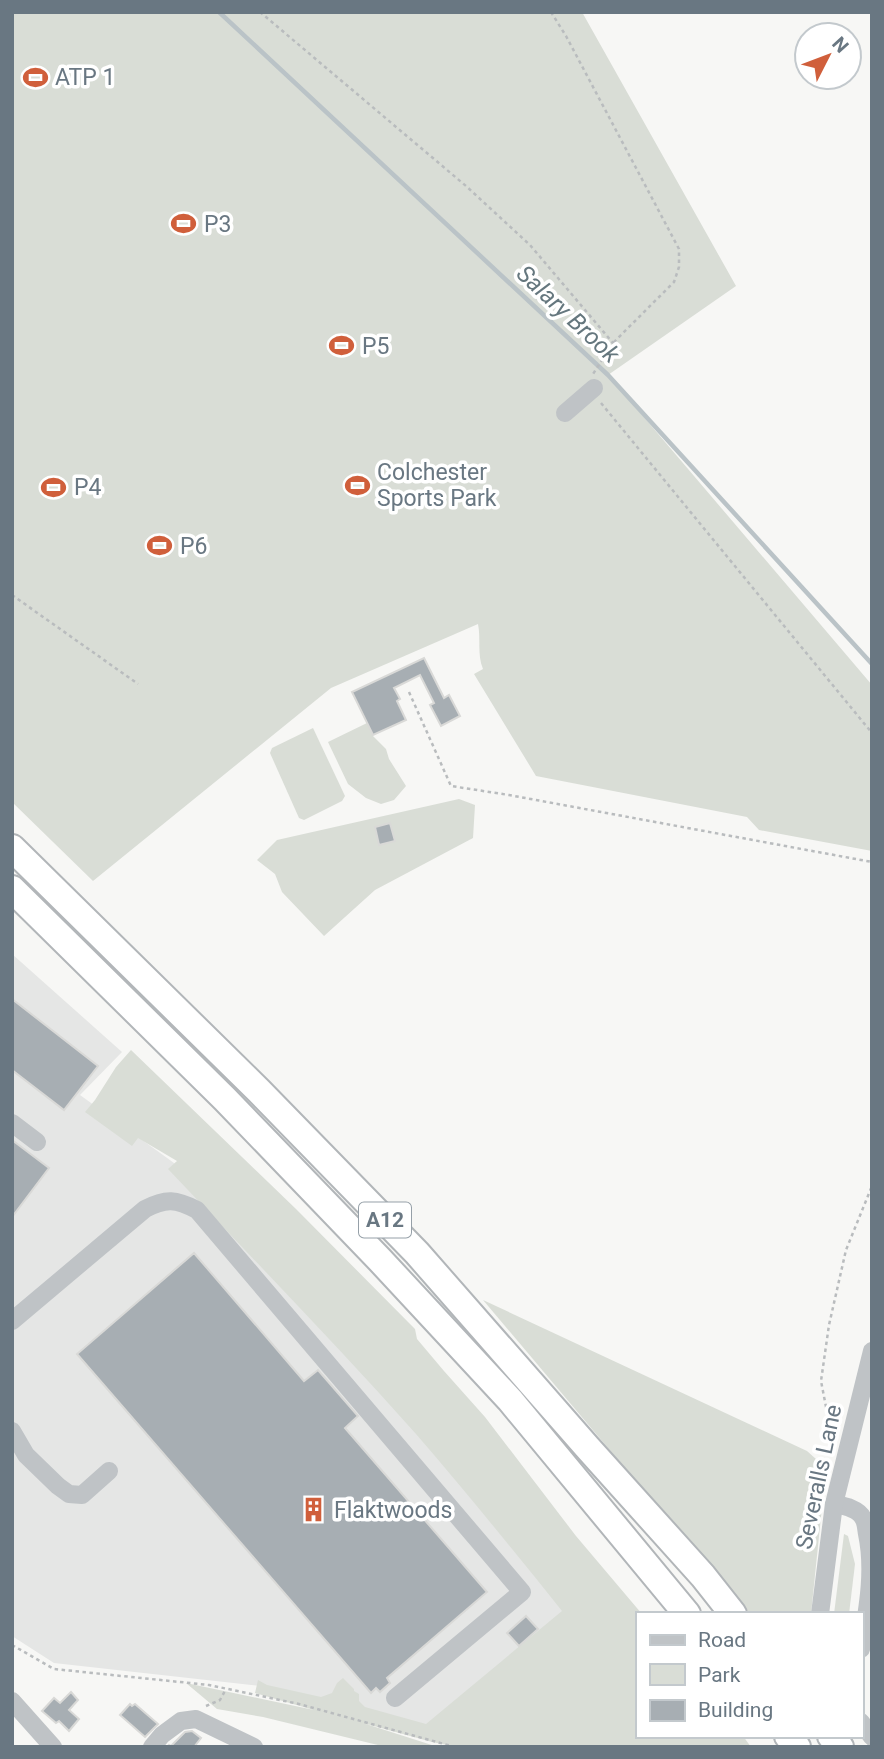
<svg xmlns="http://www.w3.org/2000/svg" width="884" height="1759" font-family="Roboto,sans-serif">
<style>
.built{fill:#e5e6e5}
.green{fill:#d9ddd6}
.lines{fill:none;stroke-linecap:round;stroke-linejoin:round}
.stream{stroke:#bac3c7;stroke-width:4.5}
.building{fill:#a7aeb3;stroke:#d9d9d7;stroke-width:2}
.highway-casing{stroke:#b2b6b9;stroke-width:30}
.path{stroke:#b9bcbe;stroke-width:2.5;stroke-dasharray:3.5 3.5;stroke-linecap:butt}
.minor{stroke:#bfc3c6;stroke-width:18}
.highway{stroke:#fff;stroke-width:26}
.labels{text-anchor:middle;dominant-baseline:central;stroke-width:7;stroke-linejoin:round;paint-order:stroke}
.shield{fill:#fff;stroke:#96a0a8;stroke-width:2}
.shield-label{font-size:21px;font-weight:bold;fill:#697782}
.poi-label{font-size:23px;fill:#697782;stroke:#fff;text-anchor:start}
.street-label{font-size:23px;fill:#697782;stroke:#fff}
.water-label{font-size:24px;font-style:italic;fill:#65777e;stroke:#fff}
</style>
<rect width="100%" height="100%" fill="#f7f7f5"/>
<polygon class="built" points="12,954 122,1052 80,1095 174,1163 361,1354 579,1607 432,1727 270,1687 54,1663 12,1636"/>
<g class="green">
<path d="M12,12h570l154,274 -128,89 264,310v166l-113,-21 -12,-13 -211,-41 -62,-102 9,-5c-6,-14 -2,-31 -5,-45l-147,64 -238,193 -81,-79z"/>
<polygon points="367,723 373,736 386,749 389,759 406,786 394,800 381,804 366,798 348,784 328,742"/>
<polygon points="313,728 345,796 342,801 304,820 299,818 270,753 272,748"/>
<polygon points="459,799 475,805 473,838 375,890 324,936 282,892 275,874 257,860 277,840"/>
<path d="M131,1050l165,159 119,120 2,10 27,32 41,46 91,119 66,78h-5v122h106l8,11h-293l-26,-5 -69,-19 75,24h-52l-123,-30 -46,-8 -31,-26 128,27 -59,-17 3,-13 9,5 54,12 11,-4 5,-10 6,-5 11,11v2l5,3v7l6,6 61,17 136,-113c-48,-60 -96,-119 -146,-177 -80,-90 -165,-177 -248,-265l9,-8 -39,-23 -6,8 -47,-34 10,-12 21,-33z"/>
<polygon points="483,1300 807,1451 826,1468 811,1614 748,1614"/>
<polygon points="844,1534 848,1536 855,1564 849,1614 834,1614"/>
</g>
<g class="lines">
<polyline class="stream" points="219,12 608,375 872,664"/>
</g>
<g class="building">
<polygon points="424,658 444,698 449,695 460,716 441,726 430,705 434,703 420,675 394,688 400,699 397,701 406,720 373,735 352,692"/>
<polygon points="390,823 395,841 379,845 375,827"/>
<polygon points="12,999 98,1066 64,1110 12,1070"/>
<polygon points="12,1140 49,1168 12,1217"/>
<polygon points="194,1253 304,1381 318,1370 358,1416 345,1428 487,1592 387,1678 390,1683 380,1692 376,1688 371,1693 77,1354"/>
<polygon points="526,1616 538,1629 519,1646 507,1633"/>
<polygon points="71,1692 78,1700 69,1710 79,1719 69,1731 59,1721 56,1723 42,1711 54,1698 60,1703"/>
<polygon points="130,1704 132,1706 135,1704 158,1724 145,1737 120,1715"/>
<polygon points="192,1731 201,1738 194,1747 167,1747 169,1745 171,1746 185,1732"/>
</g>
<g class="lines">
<defs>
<g id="highway">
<polyline points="12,848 259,1091 417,1253 587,1447 703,1576 733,1614"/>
<polyline points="12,889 225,1099 380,1260 510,1400 687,1614"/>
<polyline points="788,1736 797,1747"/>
<polyline points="831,1736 840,1747"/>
</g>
</defs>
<use href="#highway" class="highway-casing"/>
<g class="path">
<polyline points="260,12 466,186 530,245 613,343 593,374"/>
<polyline points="551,12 566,36 679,249 679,267 674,282 613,343"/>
<polyline points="601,403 872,733"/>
<polyline points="12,595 138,684"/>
<polyline points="409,692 451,786 509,795 872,862"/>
<polyline points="834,1434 827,1412 821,1381 829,1325 846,1250 872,1186"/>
<polyline points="12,1645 54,1669 209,1685 299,1704 455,1747"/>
<polyline points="206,1706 220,1700 226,1689"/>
</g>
<g class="minor">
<polyline points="565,413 594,388"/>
<polyline points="12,1123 37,1142"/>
<path d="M12,1321l133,-112c21,-11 31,-10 52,1l325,382 -127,106"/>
<polyline points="12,1431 26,1455 58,1486 69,1494 82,1495 109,1471"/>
<path d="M834,1504c10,2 24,4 29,14 3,4 3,11 4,16 8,38 0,77 -6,115"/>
<polyline points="820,1614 834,1504 872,1351"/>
<polyline points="12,1701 53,1747"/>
<polyline points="861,1722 872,1737"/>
<polyline points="152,1747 162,1735 181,1721 196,1719 254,1747"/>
</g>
<use href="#highway" class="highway"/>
</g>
<defs>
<symbol id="stadium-bare" viewBox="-9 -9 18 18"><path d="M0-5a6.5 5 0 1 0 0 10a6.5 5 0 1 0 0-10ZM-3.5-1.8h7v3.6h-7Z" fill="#d05f3b" stroke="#fff" stroke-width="2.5" paint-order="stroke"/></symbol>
<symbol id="building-bare" viewBox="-9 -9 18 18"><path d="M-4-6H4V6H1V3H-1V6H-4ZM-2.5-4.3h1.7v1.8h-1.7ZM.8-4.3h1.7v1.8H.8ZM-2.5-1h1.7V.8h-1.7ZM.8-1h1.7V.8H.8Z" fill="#d05f3b" stroke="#fff" stroke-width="2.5" paint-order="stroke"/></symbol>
</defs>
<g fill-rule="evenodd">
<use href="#stadium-bare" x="18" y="60" width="35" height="35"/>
<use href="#stadium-bare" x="166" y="206" width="35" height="35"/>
<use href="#stadium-bare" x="324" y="328" width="35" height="35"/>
<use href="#stadium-bare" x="340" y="468" width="35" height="35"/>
<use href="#stadium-bare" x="36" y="470" width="35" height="35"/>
<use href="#stadium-bare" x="142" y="528" width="35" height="35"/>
<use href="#building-bare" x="296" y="1492" width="35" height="35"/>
</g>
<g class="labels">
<rect class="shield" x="359" y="1202.5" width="52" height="35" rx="5"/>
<g class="shield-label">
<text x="385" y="1220">A12</text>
</g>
<g class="poi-label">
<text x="55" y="77">ATP 1</text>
<text x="204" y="224">P3</text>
<text x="362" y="346">P5</text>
<text x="377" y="472">Colchester<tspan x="377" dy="26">Sports Park</tspan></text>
<text x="74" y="487">P4</text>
<text x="180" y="546">P6</text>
<text x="334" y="1510">Flaktwoods</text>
</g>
<g class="street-label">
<text transform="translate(819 1477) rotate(-78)">Severalls Lane</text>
</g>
<g class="water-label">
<text transform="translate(568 314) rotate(43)">Salary Brook</text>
</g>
</g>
<rect width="884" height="1759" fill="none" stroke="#697782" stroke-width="28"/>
<rect x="636" y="1612" width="228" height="126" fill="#ffffff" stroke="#c3c9cd" stroke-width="2"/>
<rect x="650" y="1635" width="35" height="10" fill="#bfc3c6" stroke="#c3c9cd" stroke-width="2"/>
<text x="698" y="1647" font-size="21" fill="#697782">Road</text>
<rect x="650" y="1664" width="35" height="21" fill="#d9ddd6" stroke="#c3c9cd" stroke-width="2"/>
<text x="698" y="1682" font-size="21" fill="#697782">Park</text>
<rect x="650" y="1700" width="35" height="21" fill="#a7aeb3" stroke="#c3c9cd" stroke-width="2"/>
<text x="698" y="1717" font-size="21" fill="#697782">Building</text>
<g transform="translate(828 56) rotate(48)"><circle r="33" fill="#ffffff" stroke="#c3c9cd" stroke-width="2"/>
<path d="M0-5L12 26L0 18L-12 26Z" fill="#d05f3b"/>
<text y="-10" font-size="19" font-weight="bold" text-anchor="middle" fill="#697782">N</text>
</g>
</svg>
